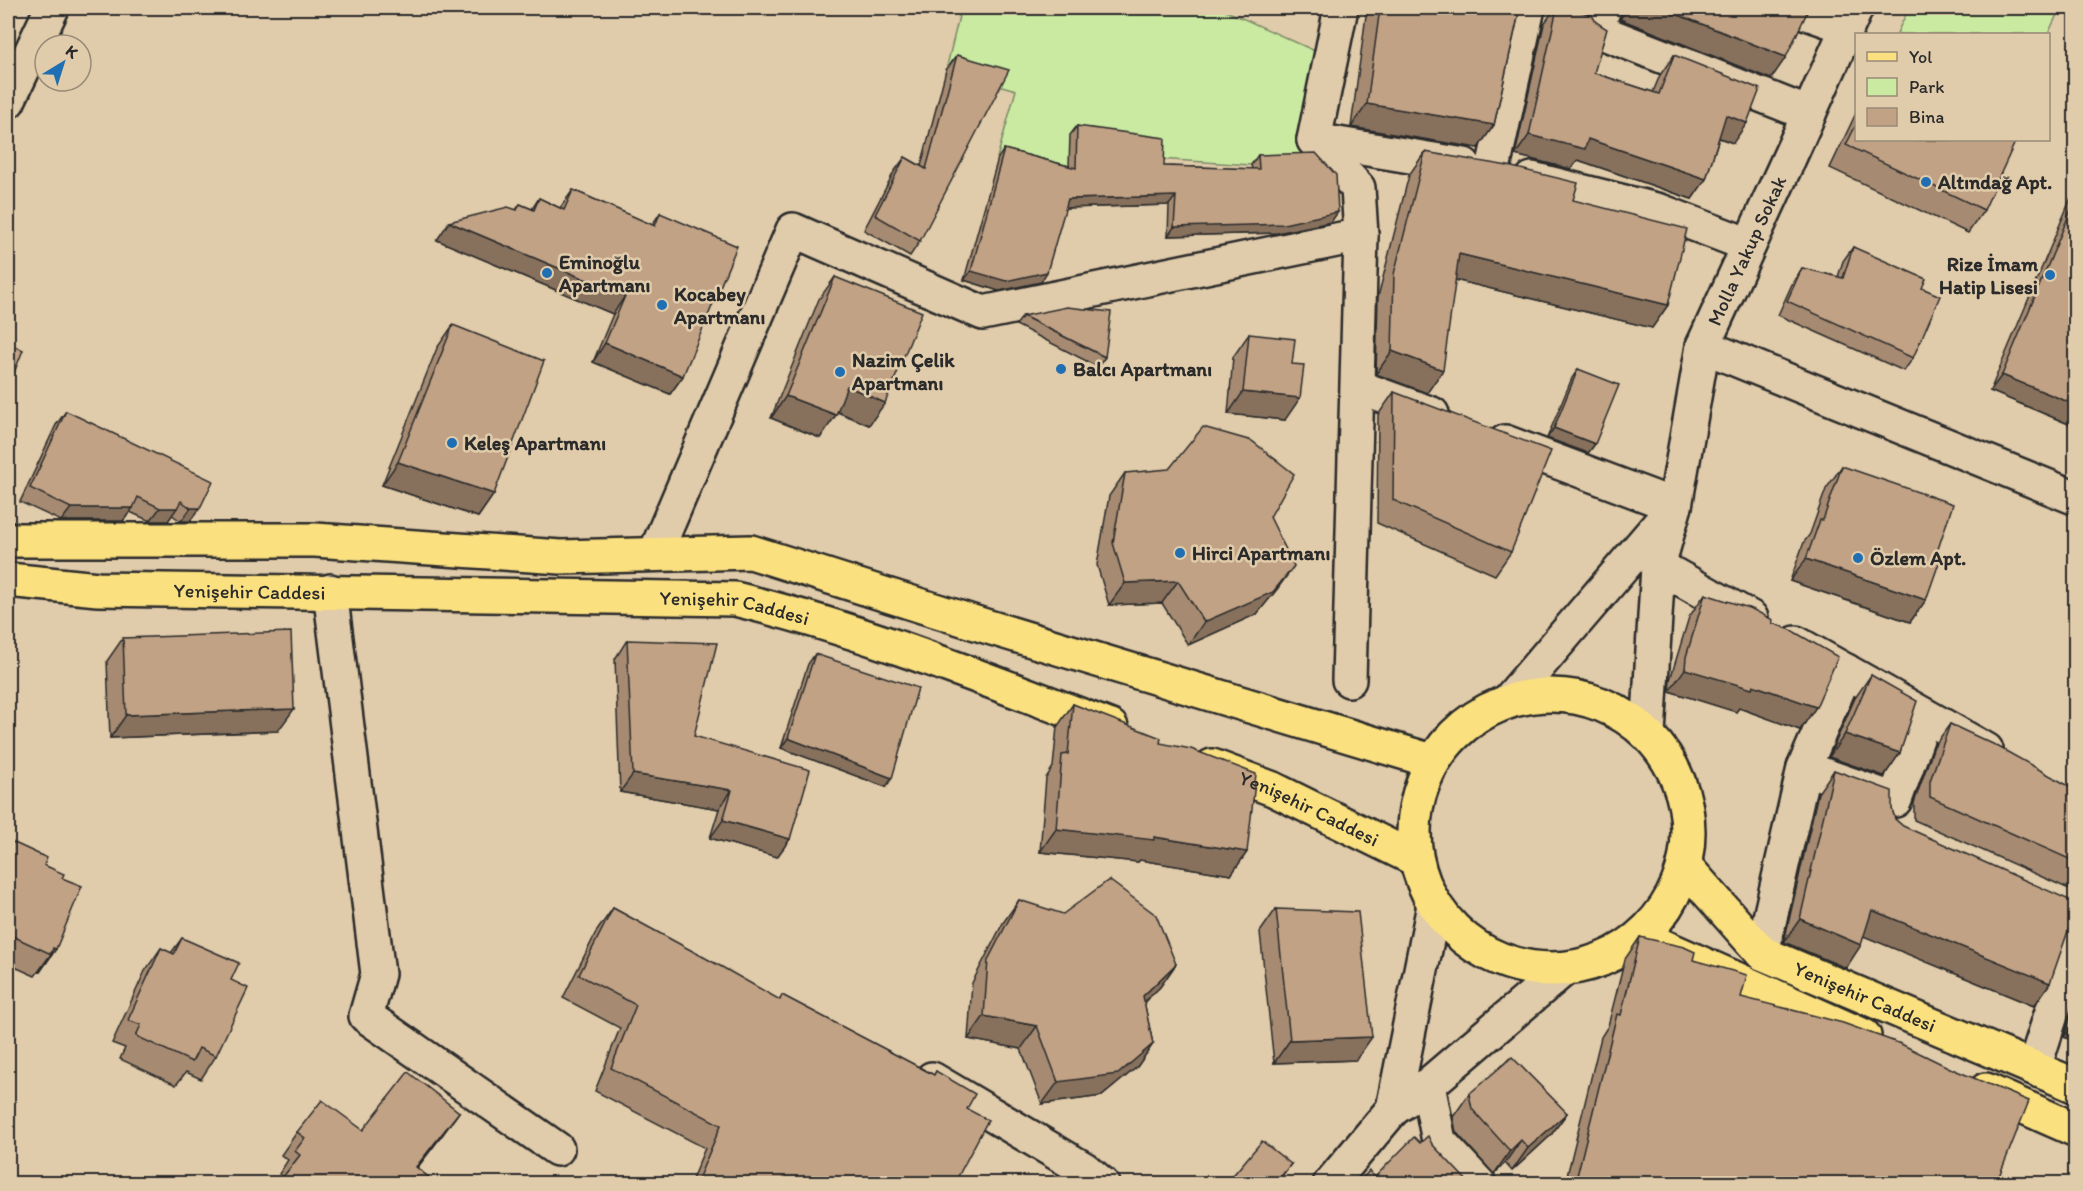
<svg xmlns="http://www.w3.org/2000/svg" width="2083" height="1191" font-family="Itim,sans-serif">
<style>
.green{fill:#cae9a1;stroke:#7a8a66;stroke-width:1.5}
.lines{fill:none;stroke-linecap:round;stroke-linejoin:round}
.minor-casing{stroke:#2b2b2b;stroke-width:38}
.primary-casing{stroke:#2b2b2b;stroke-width:38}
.minor{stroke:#e0cbaa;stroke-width:33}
.primary{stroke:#fbe080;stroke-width:33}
.wall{fill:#a68b72;stroke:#2b2b2b;stroke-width:1.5}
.shaded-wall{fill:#87715d;stroke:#2b2b2b;stroke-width:1.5}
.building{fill:#c1a285;stroke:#2b2b2b;stroke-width:1.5}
.poi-dot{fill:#1f6fb2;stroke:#e0cbaa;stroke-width:2}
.labels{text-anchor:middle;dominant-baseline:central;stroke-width:5;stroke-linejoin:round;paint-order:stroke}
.poi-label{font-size:20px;font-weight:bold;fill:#2b2b2b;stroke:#e0cbaa;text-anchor:start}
.street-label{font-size:20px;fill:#2b2b2b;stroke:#e0cbaa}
</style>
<rect width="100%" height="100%" fill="#e0cbaa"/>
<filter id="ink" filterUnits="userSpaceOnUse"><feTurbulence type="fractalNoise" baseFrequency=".0167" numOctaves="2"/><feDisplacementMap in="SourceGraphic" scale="12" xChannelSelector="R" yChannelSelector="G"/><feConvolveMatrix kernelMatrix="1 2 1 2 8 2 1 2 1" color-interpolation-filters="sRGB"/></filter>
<g filter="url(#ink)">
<g class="green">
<polygon points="961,8 1220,8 1315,51 1302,163 1251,165 1158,159 1069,177 997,158 1016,90 946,70"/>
<polygon points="1909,8 2060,8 2048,34 1900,34 1897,33"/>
</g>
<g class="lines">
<defs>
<g id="minor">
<polyline points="1341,8 1314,140 1464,165"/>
<polyline points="1604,8 1596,30 1809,114"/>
<polyline points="1793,8 1847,27"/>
<polyline points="8,101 52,8"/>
<polyline points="1314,140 1358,188 1361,235 1349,680"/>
<polyline points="1493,169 1528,8"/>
<polyline points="1532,179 1660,211 1749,245"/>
<polyline points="1703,346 2076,498"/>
<polyline points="1358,387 1432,414"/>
<polyline points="1505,442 1675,506 1509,700"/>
<polyline points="655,554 793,230 983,313 1361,235"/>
<polyline points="1658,566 1751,618"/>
<polyline points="330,591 378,974 366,1016 557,1149"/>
<polyline points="1796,643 1986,750"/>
<polyline points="1846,671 1804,768 1895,800 1925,716"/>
<path id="s1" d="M1648,734l10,-168 17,-60 28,-160 92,-201 61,-137"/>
<polyline points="1434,905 1393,1109 1428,1085 1564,969"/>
<polyline points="1762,953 1804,768"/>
<polyline points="2034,1068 2076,937"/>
<polyline points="932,1079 1084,1169 1102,1184"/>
<polyline points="1428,1085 1439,1141 1479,1184"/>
<polyline points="1330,1184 1393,1109"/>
</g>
<g id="primary">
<polyline points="8,540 315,540 561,557 751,552 982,625 1432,761"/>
<path id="s2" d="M8,580l90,9 637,10c129,31 252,81 376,128"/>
<circle cx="1551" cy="832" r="137"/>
<path id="s3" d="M1212,766l61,23 142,70"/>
<path id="s4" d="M1685,866l77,87 314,133"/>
<polyline points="1651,941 1864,1036"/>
<polyline points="1986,1090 2076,1130"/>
</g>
</defs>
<use href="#minor" class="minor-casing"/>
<use href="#primary" class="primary-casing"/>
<use href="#minor" class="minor"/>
<use href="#primary" class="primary"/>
</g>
<g class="wall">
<polygon points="1367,8 1520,8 1494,125 1478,148 1351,127"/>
<polygon points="1555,8 1568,8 1594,73 1653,92 1660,75 1674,55 1733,143 1719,138 1706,179 1692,199 1578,160 1571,169 1515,155 1544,24"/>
<polygon points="1622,8 1809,8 1771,79 1620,19"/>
<polygon points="957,55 920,241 910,256 864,230 894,172 905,157 921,166 946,70"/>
<polygon points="1857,111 1857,140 1984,210 1968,233 1830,168"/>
<polygon points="1077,126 1164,166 1252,169 1251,165 1258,155 1331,222 1277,233 1168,236 1169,205 1065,208 1041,282 999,291 964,280 998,158 1004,149 1069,166 1070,135"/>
<polygon points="1425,152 1573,200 1668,305 1652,328 1455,280 1427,393 1376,374 1378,297 1409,175"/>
<polygon points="2076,186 2076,427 1990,391"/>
<polygon points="573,190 652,225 660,213 683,376 670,394 593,362 613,314 437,240 516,210 520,204 532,209 539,198 560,208"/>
<polygon points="1853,247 1922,288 1913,358 1904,371 1778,315 1793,282 1802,268 1838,277 1843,261"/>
<polygon points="835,277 869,425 837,412 820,438 771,418 819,299"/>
<polygon points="1023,316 1105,357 1098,367 1016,325"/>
<polygon points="453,325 494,494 478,517 382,485 437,348"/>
<polygon points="1249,334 1285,420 1228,414 1233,357"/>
<polygon points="1578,369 1595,444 1588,453 1547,438 1572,378"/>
<polygon points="1394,392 1511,552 1495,575 1377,523 1378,415"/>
<polygon points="66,411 200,508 190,521 181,521 172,515 168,521 150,521 130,512 123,521 61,521 20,502 56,425"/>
<polygon points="1842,466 1935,558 1926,600 1910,622 1790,581 1804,542 1810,534 1826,489"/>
<polygon points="1125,473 1270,517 1278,588 1257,614 1188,645 1162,603 1109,605 1097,565 1109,496"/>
<polygon points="1705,594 1772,623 1816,707 1800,730 1739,708 1736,712 1669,691 1670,680 1689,617"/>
<polygon points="123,638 278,731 110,738 107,661"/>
<polygon points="627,640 694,736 790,839 777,857 710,838 719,809 620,792 615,659"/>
<polygon points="815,654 886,787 781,748 808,664"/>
<polygon points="1871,675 1900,753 1884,776 1829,757 1855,698"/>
<polygon points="1073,704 1160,743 1247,852 1231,875 1140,860 1138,862 1040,852 1046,778 1053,767 1057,727"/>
<polygon points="2076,712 2076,725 2070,722"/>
<polygon points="1950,724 2076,790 2076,892 1914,820 1914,803 1934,746"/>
<polygon points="1834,770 1892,809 1895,819 2050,983 2034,1006 1864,936 1846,968 1784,942 1818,793"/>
<polygon points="8,840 62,878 56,949 40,972 38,972 35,976 8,964"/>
<polygon points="1019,900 1176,964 1160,987 1144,1002 1153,1044 1137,1067 1102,1096 1042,1104 1021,1049 968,1039 972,983 1003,923"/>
<polygon points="613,908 779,1000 782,995 934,1075 936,1071 967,1109 954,1184 690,1184 705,1148 595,1091 620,1028 563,998 597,931"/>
<polygon points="1276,909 1356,1060 1274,1063 1260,932"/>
<polygon points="1640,937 1693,960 1741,997 1996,1184 1565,1184 1601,1037 1608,1026 1625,959"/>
<polygon points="182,938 231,980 216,1056 201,1079 186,1072 176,1085 120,1059 125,1048 112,1043 145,971 161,948 171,953"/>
<polygon points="2076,1000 2076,1042 2064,1037"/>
<polygon points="1469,1094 1567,1113 1551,1135 1512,1171 1505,1163 1494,1174 1456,1132 1453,1117"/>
<polygon points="459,1112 443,1134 417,1168 437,1184 279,1184 283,1177 279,1174 288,1160 281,1155 297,1132 363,1130"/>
<polygon points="1291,1164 1276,1184 1226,1184 1230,1179"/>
</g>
<g class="shaded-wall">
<polygon points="1628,8 1661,8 1786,57 1771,79 1620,19"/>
<polygon points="1367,104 1494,125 1478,148 1351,127"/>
<polygon points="1726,115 1747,123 1733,143 1712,135"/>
<polygon points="1529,135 1588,139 1706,179 1692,199 1578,160 1571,169 1515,155"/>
<polygon points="1176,196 1169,205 1061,208 1068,199"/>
<polygon points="1338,212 1331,222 1277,233 1168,236 1174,227"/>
<polygon points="449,222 625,296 613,314 437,240"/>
<polygon points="1459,254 1668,305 1652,328 1443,277"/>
<polygon points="971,271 1047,272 1041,282 999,291 964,280"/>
<polygon points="605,343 683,376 670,394 593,362"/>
<polygon points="1392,351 1443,370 1427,393 1376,374"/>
<polygon points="2002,375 2076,405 2076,427 1990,391"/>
<polygon points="847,386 885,403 869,425 831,409"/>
<polygon points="1243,392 1300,398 1285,420 1228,414"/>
<polygon points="786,396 836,415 820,438 771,418"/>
<polygon points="1554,428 1595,444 1588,453 1547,438"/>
<polygon points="398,462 494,494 478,517 382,485"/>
<polygon points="71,508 133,508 123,521 61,521"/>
<polygon points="160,508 177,508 168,521 150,521"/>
<polygon points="191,508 200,508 190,521 181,521"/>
<polygon points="1806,559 1926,600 1910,622 1790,581"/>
<polygon points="1294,566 1278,588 1257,614 1188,645 1204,622"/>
<polygon points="1178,581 1162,603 1109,605 1125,583"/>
<polygon points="1685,669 1753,685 1816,707 1800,730 1739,708 1736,712 1669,691"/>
<polygon points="294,709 278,731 110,738 126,715"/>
<polygon points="1845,734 1900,753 1884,776 1829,757"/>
<polygon points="788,738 892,778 886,787 781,748"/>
<polygon points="633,774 732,790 719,809 620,792"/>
<polygon points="723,820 790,839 777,857 710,838"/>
<polygon points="1056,829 1154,837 1247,852 1231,875 1140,860 1138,862 1040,852"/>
<polygon points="1872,910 2050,983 2034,1006 1856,933"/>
<polygon points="1800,919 1861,945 1846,968 1784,942"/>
<polygon points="53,948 56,949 40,972 38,972 51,954"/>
<polygon points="1176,964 1160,987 1127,1019 1143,996"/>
<polygon points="984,1016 1037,1026 1021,1049 968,1039"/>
<polygon points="2076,1020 2076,1042 2064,1037"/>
<polygon points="1372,1037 1356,1060 1274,1063 1290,1040"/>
<polygon points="1153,1044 1137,1067 1102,1096 1042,1104 1058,1082"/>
<polygon points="459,1112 443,1134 405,1184 416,1167"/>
<polygon points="1567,1113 1551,1135 1512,1171 1528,1148"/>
<polygon points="1521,1140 1505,1163 1494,1174 1510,1151"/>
<polygon points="1704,1177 1733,1184 1700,1184"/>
</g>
<g class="building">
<polygon points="1380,8 1520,8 1494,125 1367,104"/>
<polygon points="1557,8 1568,8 1592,15 1596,22 1607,29 1594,73 1659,94 1674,55 1760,89 1747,123 1726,115 1706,179 1588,139 1585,149 1529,135"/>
<polygon points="1661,8 1809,8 1786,57"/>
<polygon points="957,55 1009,70 920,241 875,215 905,157 926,169"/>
<polygon points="1857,123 1857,140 2016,140 1984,210 1846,145"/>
<polygon points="1077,126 1165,138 1164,166 1259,169 1258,155 1316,153 1336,175 1338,212 1284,224 1174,227 1176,196 1068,199 1047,272 1006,281 971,271 1004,149 1076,168"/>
<polygon points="1425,152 1508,166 1578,183 1573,200 1687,229 1668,305 1459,254 1443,370 1392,351 1394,274"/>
<polygon points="573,190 655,226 660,213 737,246 683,376 605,343 625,296 449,222 508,207 517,210 520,204 534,210 539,198 564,210"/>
<polygon points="2076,198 2076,405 2002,375"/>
<polygon points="1853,247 1926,279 1922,288 1940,296 1913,358 1787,301 1802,268 1843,278"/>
<polygon points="835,277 922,312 885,403 847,386 836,415 786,396"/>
<polygon points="1067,307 1111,312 1105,357 1023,316"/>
<polygon points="453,325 544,361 494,494 398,462"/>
<polygon points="1249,334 1295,339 1292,364 1304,365 1300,398 1243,392"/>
<polygon points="8,343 23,350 8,388"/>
<polygon points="1578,369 1619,385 1595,444 1554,428"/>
<polygon points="1394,392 1551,451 1511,552 1393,500"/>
<polygon points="66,411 213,481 200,508 191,508 181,501 177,508 160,508 138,497 133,508 71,508 30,488"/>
<polygon points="1203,427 1252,441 1294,474 1270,517 1294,566 1273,592 1204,622 1178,581 1125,583 1113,543 1125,473 1169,469"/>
<polygon points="1842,466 1953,504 1935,558 1940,560 1926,600 1806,559 1820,520 1823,520"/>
<polygon points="1705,594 1752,609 1773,620 1772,623 1791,630 1838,657 1816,707 1753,685 1752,689 1685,669 1686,657"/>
<polygon points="291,632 294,709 126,715 123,638"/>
<polygon points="627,640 717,643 694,736 810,770 790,839 723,820 732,790 633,774"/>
<polygon points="815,654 918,688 892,778 788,738"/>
<polygon points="1871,675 1917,701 1900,753 1845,734"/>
<polygon points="1073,704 1161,738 1160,743 1191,749 1256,774 1247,852 1154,837 1154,840 1056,829 1062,755 1068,754"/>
<polygon points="1950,724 1995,745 2076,790 2076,862 1930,797 1930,781"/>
<polygon points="1834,770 1892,791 1892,809 1895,819 1903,826 2076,903 2076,908 2050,983 1872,910 1861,945 1800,919"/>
<polygon points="8,840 47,858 44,865 64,874 62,878 82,886 56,949 53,948 51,954 8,934"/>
<polygon points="1109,880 1156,915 1176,964 1143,996 1153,1044 1118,1074 1058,1082 1037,1026 984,1016 988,960 1019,900 1063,914"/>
<polygon points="613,908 722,967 780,1000 782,995 934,1075 936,1071 975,1094 967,1109 988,1120 954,1184 696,1184 721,1125 611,1068 636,1005 579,975"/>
<polygon points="1276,909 1358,912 1372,1037 1290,1040"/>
<polygon points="1640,937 1684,947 1695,952 1693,960 1747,975 1741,997 1843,1023 1901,1044 1952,1069 2029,1101 1996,1184 1733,1184 1704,1177 1703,1184 1575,1184 1617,1014 1621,1015"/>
<polygon points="182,938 239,963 231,980 248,988 216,1056 199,1048 192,1062 136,1036 141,1025 128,1020 161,948 174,954"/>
<polygon points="1512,1057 1567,1113 1528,1148 1521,1140 1510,1151 1472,1109 1469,1094"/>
<polygon points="408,1072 459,1112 416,1167 437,1184 291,1184 283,1177 300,1155 295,1151 305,1138 297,1132 322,1100 363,1130"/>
<polygon points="1428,1136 1432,1144 1470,1184 1357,1184 1369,1171 1375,1177 1414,1137 1420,1143"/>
<polygon points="1262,1141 1291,1164 1275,1184 1236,1184 1230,1179"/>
</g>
</g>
<g class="poi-dot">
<circle cx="1926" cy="182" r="6"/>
<circle cx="547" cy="273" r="6"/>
<circle cx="2050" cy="275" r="6"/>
<circle cx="662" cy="305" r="6"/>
<circle cx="1061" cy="369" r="6"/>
<circle cx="840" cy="372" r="6"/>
<circle cx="452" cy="443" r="6"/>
<circle cx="1180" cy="553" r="6"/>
<circle cx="1858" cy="558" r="6"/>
</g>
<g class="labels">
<g class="poi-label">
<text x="1938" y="182">Altındağ Apt.</text>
<text x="559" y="262">Eminoğlu<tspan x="559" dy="23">Apartmanı</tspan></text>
<text x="2038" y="264" text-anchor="end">Rize İmam<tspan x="2038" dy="23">Hatip Lisesi</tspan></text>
<text x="674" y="294">Kocabey<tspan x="674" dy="23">Apartmanı</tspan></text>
<text x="852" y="360">Nazim Çelik<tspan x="852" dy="23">Apartmanı</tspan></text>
<text x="1073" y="369">Balcı Apartmanı</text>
<text x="464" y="443">Keleş Apartmanı</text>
<text x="1192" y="553">Hirci Apartmanı</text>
<text x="1870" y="558">Özlem Apt.</text>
</g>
<g class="street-label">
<text stroke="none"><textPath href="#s1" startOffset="498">Molla Yakup Sokak</textPath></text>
<text stroke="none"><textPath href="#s2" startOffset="242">Yenişehir Caddesi</textPath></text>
<text stroke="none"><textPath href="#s2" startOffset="728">Yenişehir Caddesi</textPath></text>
<text stroke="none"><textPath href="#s3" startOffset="106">Yenişehir Caddesi</textPath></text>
<text stroke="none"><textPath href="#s4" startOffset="228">Yenişehir Caddesi</textPath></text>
</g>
</g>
<rect width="2083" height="1191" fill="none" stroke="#e0cbaa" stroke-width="30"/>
<rect x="15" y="15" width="2053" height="1161" fill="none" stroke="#2b2b2b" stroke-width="2" filter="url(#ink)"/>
<rect x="1855" y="33" width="195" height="108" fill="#e0cbaa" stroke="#988b77" stroke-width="1.5"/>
<rect x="1867" y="52" width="30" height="9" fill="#fbe080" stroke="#988b77" stroke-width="1.5"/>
<text x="1909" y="63" font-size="18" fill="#2b2b2b">Yol</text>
<rect x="1867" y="78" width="30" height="18" fill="#cae9a1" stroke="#988b77" stroke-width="1.5"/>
<text x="1909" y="93" font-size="18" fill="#2b2b2b">Park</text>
<rect x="1867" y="108" width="30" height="18" fill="#c1a285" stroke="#988b77" stroke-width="1.5"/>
<text x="1909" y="123" font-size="18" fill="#2b2b2b">Bina</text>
<g transform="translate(63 63) rotate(38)"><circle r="28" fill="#e0cbaa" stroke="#988b77" stroke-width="1.5"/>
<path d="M0-4.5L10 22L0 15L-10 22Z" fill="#1f6fb2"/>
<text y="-9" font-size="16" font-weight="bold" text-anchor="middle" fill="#2b2b2b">K</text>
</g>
</svg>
